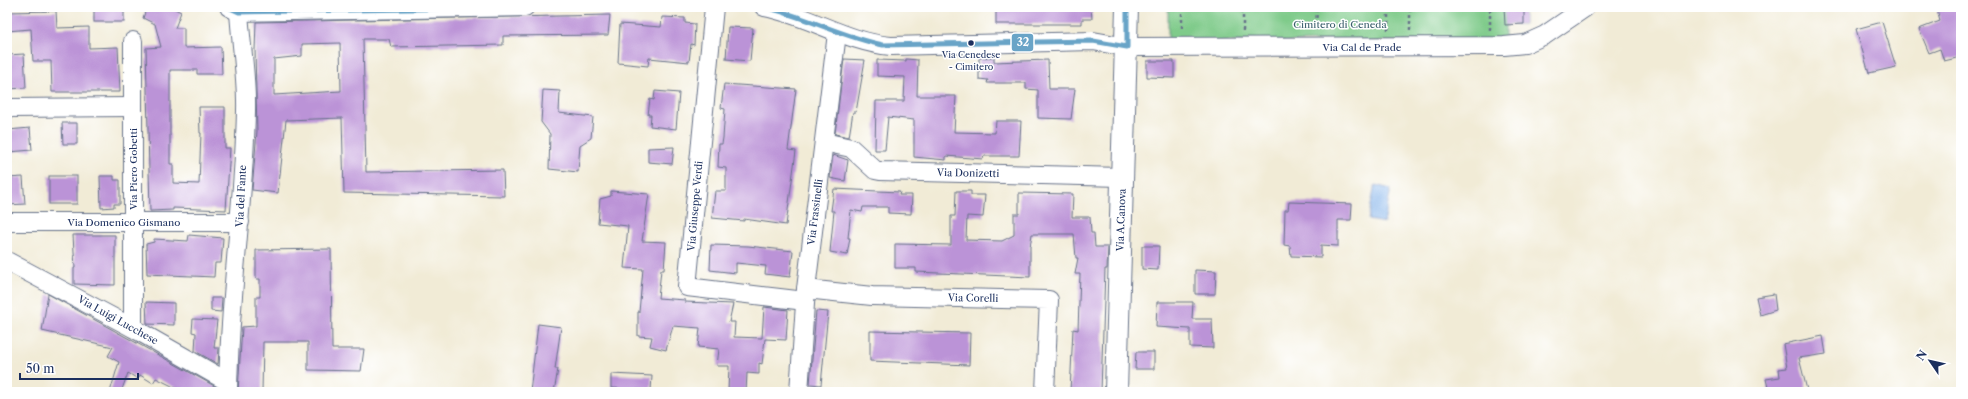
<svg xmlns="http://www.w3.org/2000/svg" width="1968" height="399" font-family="'Libre Caslon Text',serif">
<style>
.green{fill:#7fcb8a;stroke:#4d7d74}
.water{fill:#7caee8;stroke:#4c6ea3}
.building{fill:#bb93d7;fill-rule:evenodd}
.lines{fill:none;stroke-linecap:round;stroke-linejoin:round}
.street-casing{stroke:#667188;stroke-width:20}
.secondary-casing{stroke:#667188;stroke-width:24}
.path{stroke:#667188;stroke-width:2.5;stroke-dasharray:3 3;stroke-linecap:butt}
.street{stroke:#fff;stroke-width:18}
.secondary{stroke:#fff;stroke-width:22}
.bus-1-casing{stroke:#fff;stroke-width:8}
.bus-1{stroke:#69a4c7;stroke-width:5}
.bus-dot{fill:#1b2f5e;stroke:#fff;stroke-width:1.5}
.labels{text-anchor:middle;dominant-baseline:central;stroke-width:3;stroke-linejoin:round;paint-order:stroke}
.bus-label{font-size:9px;fill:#1b2f5e;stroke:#fff}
.park-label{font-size:10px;fill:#395e6b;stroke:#fff}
.street-label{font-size:10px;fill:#1b2f5e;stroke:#fff}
.line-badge{stroke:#fff;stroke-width:1.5}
.badge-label{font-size:11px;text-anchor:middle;font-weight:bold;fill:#fff}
</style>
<rect width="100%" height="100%" fill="#fff"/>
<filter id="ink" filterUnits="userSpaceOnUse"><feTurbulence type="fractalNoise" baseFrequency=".025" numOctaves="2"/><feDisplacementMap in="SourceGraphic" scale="8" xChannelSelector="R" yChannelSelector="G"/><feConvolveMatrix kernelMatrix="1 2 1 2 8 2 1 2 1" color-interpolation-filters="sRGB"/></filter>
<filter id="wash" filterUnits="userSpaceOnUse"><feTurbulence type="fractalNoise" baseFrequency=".012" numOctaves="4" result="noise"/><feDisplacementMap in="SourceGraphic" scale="16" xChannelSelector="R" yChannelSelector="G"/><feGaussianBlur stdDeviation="0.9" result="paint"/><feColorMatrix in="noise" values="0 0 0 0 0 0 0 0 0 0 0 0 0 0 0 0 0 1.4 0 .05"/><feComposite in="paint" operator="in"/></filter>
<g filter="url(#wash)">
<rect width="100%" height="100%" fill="#f1ebd6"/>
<polygon class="green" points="1168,7 1524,7 1524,24 1505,25 1505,41 1168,42"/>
<polygon class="water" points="1375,185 1391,189 1384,223 1368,220"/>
<g id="blocks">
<g class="building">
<rect x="94" y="7" width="30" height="15"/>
<polygon points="147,7 171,7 181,12 175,28 184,28 184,48 221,47 222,74 197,74 197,70 170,70 170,164 173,164 173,183 199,184 201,133 200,133 199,107 225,107 225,148 230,148 226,210 173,208 173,210 150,211 146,48 161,47 155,24 143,18"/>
<polygon points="996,7 1091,7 1092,19 1082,19 1082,24 996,24"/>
<polygon points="1504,7 1524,7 1524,24 1505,25"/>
<polygon points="1936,7 1956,7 1961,25 1961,57 1944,61 1940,49 1929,53 1919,29 1940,21"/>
<polygon points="56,11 57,28 89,27 89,48 118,47 120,92 52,92 51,61 33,61 31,29 7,31 7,12"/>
<path d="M610,15l-2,20 -105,1v9l-112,2 -2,-8h-26l3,133 137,-2 1,26 -160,-3 -2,-75 -56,2 -8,73 -26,-3 5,-59 -2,-81 1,-28zM340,43l1,48 -67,4v-36l28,-3v-12z"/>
<polygon points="662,17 685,18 685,23 695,24 694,45 691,44 689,62 649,58 648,66 618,63 620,24 661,27"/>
<polygon points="1882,22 1896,67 1869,73 1856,29"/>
<polygon points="728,27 753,28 750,61 726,59"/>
<polygon points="24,54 26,88 7,89 7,55"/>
<polygon points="994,57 994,62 1048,60 1049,89 1075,89 1071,119 1038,118 1038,90 1026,89 1026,83 987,83 988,80 979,79 979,58"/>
<polygon points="844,59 865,60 856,112 853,112 849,137 835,134"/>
<polygon points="906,59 918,60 917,96 956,96 954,132 995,133 996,121 1021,121 1019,156 984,156 983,159 946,156 946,160 914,157 914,120 888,117 885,150 875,150 876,101 904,101 905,77 877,76 877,60 906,61"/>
<polygon points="1147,61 1174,61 1174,78 1147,77"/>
<polygon points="724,84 796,89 788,150 796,151 786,225 744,219 744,221 712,218 715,191 726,191 726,168 718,167 719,144 722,144 723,138 725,109 721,108"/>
<polygon points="543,90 560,91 559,113 593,117 591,138 580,145 578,172 549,169 550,134 541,122"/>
<polygon points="655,91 679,93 676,129 650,126 651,115 648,115 650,99 654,100"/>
<polygon points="62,123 77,123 77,144 63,144"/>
<polygon points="30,128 32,150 9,152 8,130"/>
<polygon points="674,147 672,164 648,162 648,148"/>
<polygon points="833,155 848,160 845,181 830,178"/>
<rect x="49" y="176" width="28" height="28"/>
<polygon points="100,176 114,176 114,180 120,180 120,204 114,204 114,207 101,208"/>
<polygon points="23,177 25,204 7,205 7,178"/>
<polygon points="834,189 900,192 899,195 912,195 911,214 888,213 888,207 863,207 862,212 851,210 848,238 850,238 847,255 830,252 834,211 831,211"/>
<polygon points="611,191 649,194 642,241 666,242 664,270 661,270 658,298 685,300 685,302 733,304 729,322 735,322 734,337 762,338 764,307 788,310 786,340 765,339 762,364 759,363 759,374 747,373 746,392 728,392 729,366 717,366 719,349 698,347 700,328 673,326 666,350 650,346 652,337 638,336 638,312 639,312 643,269 624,268 628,226 598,223 600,199 611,196"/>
<polygon points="956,191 971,191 971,195 985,195 983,217 967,216 966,240 1002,241 1014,235 1014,214 1019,214 1019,193 1073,194 1072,217 1090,217 1091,233 1094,233 1095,247 1108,247 1107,269 1105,269 1101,392 1070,392 1073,329 1078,330 1080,274 1075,274 1078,258 1076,258 1074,234 1032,234 1030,247 1030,277 916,272 916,268 895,268 895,244 951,245 951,216 955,216"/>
<polygon points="1289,202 1352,204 1351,220 1338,220 1338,246 1321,245 1321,257 1291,256 1290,246 1284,245 1285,210 1288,210"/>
<polygon points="73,235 115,235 115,285 74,284 74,268 75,268"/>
<polygon points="189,235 223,238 221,263 215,263 214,277 147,274 146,244 154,242 154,239 188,241"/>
<polygon points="711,245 748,246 793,251 790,277 765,274 766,266 736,263 736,273 710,270"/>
<polygon points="1142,246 1159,246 1158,270 1142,269"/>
<polygon points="331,249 332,349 364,349 361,371 308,370 308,342 263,342 262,392 238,392 242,327 256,326 256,297 260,297 260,279 256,279 256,250"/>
<polygon points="1195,270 1216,271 1215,294 1195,294"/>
<polygon points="48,294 218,388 218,392 184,392 156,378 153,383 140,375 138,379 128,373 121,392 110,392 119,362 108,356 113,347 42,331"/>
<polygon points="1774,294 1776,310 1760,315 1756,297"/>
<polygon points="211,298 222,298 221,312 211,311"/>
<polygon points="146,302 174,303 174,325 147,324"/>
<polygon points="1157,302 1193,302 1192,319 1212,319 1213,348 1190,347 1190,329 1156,327"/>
<polygon points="816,311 828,312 821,385 810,384"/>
<polygon points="193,319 217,320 214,348 219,348 218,364 195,351 196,333 192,332"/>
<polygon points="538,324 561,327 555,369 558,369 554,392 530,392"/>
<polygon points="870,331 970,333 969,365 870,361"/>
<polygon points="1823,336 1826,354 1799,358 1807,390 1798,392 1769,392 1766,379 1780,377 1779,369 1787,368 1783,344"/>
<polygon points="1136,352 1154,352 1154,369 1135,369"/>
<polygon points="611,374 652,376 651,390 611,388"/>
</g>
</g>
</g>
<g filter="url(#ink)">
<use href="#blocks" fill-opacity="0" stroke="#667188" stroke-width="1"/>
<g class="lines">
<defs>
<g id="street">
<polyline points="229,7 239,12 525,7"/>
<polyline points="714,7 687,287 805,301"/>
<path d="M764,7c44,8 82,35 127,39l202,-5 34,6 377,-1 21,-2 20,-9 41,-28"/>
<polyline points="133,41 133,328"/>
<polyline points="7,108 133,107"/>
<polyline points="824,142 851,148 875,170 880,171 1122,177"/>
<polyline points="7,222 240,222"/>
<polyline points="7,261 133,328 228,382"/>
<polyline points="806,289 872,296 1049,300 1045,392"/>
<path d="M228,392c1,-94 16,-187 18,-281 1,-33 -5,-66 -7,-99"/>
<polyline points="799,392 806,289 837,33"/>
</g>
<polyline id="secondary" points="1116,392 1127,7"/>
</defs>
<use href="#street" class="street-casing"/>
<use href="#secondary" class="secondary-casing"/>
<g class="path">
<polyline points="1182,7 1182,30"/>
<polyline points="1316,30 1317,7"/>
<polyline points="1388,30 1388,7"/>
<polyline points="1410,30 1410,7"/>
<polyline points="1490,30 1490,7"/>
<polyline points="1243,31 1243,7"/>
</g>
<use href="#street" class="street"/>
<use href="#secondary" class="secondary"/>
<defs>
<g id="bus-1">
<polyline points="228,7 239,12 525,7"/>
<path d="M764,7c41,9 78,30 119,38l210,-4 34,6v-40"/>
</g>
</defs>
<use href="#bus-1" class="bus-1-casing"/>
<use href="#bus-1" class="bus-1"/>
</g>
</g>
<circle class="bus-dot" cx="971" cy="43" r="3.5"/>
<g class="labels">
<g class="bus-label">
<text x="971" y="54">Via Cenedese<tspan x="971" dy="12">- Cimitero</tspan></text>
</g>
<g class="park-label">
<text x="1340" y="24">Cimitero di Ceneda</text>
</g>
<g class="street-label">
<text x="1362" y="47">Via Cal de Prade</text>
<text transform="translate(133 169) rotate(-90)">Via Piero Gobetti</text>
<text transform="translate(968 173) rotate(1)">Via Donizetti</text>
<text transform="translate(241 196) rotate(-87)">Via del Fante</text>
<text transform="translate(695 206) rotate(-85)">Via Giuseppe Verdi</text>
<text transform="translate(815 212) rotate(-83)">Via Frassinelli</text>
<text transform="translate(1121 220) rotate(-88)">Via A.Canova</text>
<text x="124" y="222">Via Domenico Gismano</text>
<text transform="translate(973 298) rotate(1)">Via Corelli</text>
<text transform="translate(118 320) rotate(29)">Via Luigi Lucchese</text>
</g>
</g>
<rect class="line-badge" x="1011" y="33" width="23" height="19" rx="4" fill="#69a4c7"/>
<g class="badge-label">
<text x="1023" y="46">32</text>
</g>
<rect width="1968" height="399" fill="none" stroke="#fff" stroke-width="24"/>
<g transform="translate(1930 361) rotate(304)" stroke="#ffffff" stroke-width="3" paint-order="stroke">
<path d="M0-3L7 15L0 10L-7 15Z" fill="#1b2f5e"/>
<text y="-6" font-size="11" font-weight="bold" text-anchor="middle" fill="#1b2f5e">N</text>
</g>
<path d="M20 373v6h118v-6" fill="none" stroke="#1b2f5e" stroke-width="2"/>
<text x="26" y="373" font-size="12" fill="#1b2f5e" stroke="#ffffff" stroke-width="3" paint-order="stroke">50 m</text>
</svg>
